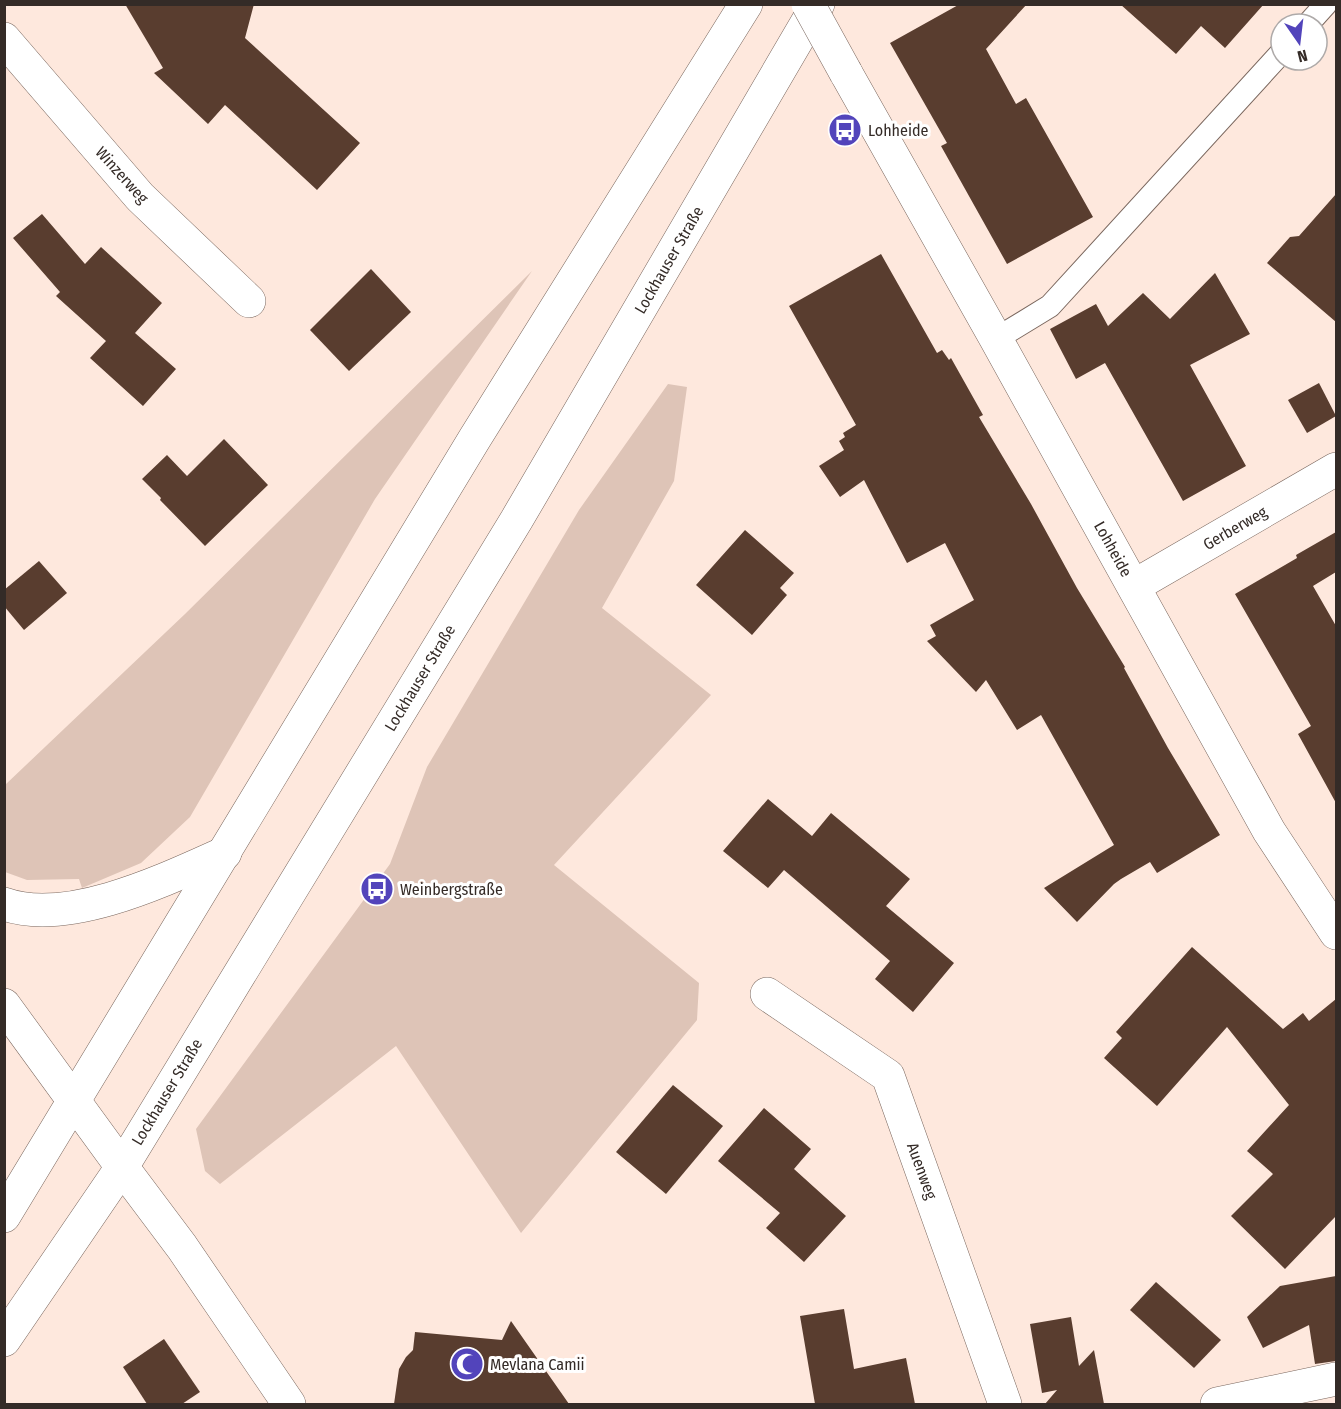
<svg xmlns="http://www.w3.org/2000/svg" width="1341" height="1409" font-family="'Fira Sans Condensed',sans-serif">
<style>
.green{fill:#dec4b7}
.building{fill:#593d2f}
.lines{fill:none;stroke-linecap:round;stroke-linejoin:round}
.service-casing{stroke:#7a675e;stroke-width:24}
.minor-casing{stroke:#7a675e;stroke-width:34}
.tertiary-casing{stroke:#7a675e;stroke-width:34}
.secondary-casing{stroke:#7a675e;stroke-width:34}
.service{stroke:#fff;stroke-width:22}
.minor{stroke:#fff;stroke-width:33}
.tertiary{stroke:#fff;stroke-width:33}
.secondary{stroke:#fff;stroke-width:33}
.minor-bridge-casing{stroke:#7a675e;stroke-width:34;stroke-linecap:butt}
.minor-bridge{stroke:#fff;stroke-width:33}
.labels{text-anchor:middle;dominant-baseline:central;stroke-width:6;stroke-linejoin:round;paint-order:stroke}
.poi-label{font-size:16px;fill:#342b27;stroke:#fff;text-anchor:start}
.street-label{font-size:16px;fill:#342b27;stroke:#fff}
</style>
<rect width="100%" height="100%" fill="#fee8dd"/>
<g class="green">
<polygon points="532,271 375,499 190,817 141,863 82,888 79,879 27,880 5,872 5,785 185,614"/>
<polygon points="668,384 687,387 674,481 602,608 711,695 554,865 699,983 697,1020 521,1233 396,1046 220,1184 205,1171 196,1129 390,864 427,767 579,510"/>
</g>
<g class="building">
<polygon points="125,4 254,4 245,38 360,143 317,190 225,105 208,124 154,73 163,68"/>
<polygon points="960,4 1027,4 986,49 1016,104 1026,98 1093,217 1007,264 941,146 947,143 890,43"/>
<polygon points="1120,4 1264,4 1225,48 1201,26 1176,54"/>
<polygon points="1336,194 1336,322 1267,263 1290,237 1299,236"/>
<polygon points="42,214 85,264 101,247 162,303 135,333 176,369 143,406 90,358 106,341 56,296 60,292 13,238"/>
<polygon points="881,254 937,353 942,350 949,360 951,358 983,415 979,417 1031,504 1077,588 1125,667 1124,668 1168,748 1220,835 1157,873 1150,862 1121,879 1114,884 1077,922 1044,888 1114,845 1041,715 1017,730 986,680 976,692 927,641 936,636 930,625 974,600 945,543 907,563 864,480 840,497 819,466 844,450 839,441 845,437 843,433 856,425 789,306"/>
<polygon points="371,269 411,312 349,371 310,330"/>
<polygon points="1215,273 1250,334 1190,365 1246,466 1183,501 1105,363 1076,379 1050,329 1096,304 1108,326 1143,293 1170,319"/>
<polygon points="1319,383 1336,416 1307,433 1288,400"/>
<polygon points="224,439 268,485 205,546 160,500 161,498 142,479 167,455 187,476"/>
<polygon points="745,530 794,573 780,588 787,595 752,635 696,585"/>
<polygon points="1336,532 1336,572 1313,586 1336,626 1336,803 1298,734 1311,726 1235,594 1297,558 1296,555"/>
<polygon points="39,561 67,593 24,630 4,606 4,590"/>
<polygon points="768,799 812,836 831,813 910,879 886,906 954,963 913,1012 875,979 890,961 784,870 768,888 723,851"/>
<polygon points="1192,947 1283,1029 1303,1013 1309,1021 1336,999 1336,1216 1285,1269 1231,1216 1273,1174 1247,1151 1289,1105 1227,1027 1157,1106 1104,1058 1122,1038 1116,1032"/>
<polygon points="673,1085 723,1126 666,1194 616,1152"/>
<polygon points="764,1108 811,1149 794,1169 846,1216 804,1262 766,1228 780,1213 718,1161"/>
<polygon points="1336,1276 1336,1361 1315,1364 1309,1325 1263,1348 1247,1317 1280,1286"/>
<polygon points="1156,1282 1221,1340 1194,1368 1130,1310"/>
<polygon points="844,1309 854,1369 906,1358 915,1404 815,1404 800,1316"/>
<polygon points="1071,1317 1079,1366 1094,1350 1104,1404 1045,1404 1057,1390 1042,1393 1030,1324"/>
<polygon points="511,1321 569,1404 394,1404 399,1369 406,1357 413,1350 415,1332 502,1340"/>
<polygon points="164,1339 200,1392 182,1404 147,1404 123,1367"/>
</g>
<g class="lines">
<defs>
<g id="service">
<polyline points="1308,24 1326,4"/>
<polyline points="996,339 1050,306 1281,53"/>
</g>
<g id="minor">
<polyline points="4,39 140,197 249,301"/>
<polyline points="846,73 996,339 1269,831 1336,933"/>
<polyline points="1134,586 1336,469"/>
<polyline points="767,994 888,1076 1005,1404"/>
<polyline points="122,1167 182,1247 289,1404"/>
<polyline points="1217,1404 1336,1379"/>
</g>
<g id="tertiary">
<path d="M4,904c64,23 163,-25 221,-51"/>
<polyline points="4,1005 122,1167"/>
</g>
<g id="secondary">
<polyline points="4,1216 475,438 746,4"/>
<polyline points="4,1340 122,1167 517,519 818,4"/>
</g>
</defs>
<use href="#service" class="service-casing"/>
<use href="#minor" class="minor-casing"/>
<use href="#tertiary" class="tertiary-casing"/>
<use href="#secondary" class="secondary-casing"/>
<use href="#service" class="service"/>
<use href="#minor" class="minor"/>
<use href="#tertiary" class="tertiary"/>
<use href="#secondary" class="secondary"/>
<defs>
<polyline id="minor-bridge" points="808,4 846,73"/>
</defs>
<use href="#minor-bridge" class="minor-bridge-casing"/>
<use href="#minor-bridge" class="minor-bridge"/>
</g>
<defs>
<symbol id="bus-disc" viewBox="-11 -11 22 22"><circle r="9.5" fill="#5244bb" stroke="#fff"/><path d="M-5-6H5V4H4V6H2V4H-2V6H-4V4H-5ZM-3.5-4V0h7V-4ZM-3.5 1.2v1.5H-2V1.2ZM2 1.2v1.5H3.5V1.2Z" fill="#fff"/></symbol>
<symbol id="mosque-disc" viewBox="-11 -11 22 22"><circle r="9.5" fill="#5244bb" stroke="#fff"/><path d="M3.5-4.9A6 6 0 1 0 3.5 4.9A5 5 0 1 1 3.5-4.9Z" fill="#fff"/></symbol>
</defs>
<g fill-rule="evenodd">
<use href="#bus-disc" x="826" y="111" width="38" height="38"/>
<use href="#bus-disc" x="358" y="870" width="38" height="38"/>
<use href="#mosque-disc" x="448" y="1345" width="38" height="38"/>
</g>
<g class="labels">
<g class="poi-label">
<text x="868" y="130">Lohheide</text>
<text x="400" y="889">Weinbergstraße</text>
<text x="490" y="1364">Mevlana Camii</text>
</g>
<g class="street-label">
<text transform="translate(122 175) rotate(48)">Winzerweg</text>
<text transform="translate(669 260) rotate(-60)">Lockhauser Straße</text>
<text transform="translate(1235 528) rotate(-30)">Gerberweg</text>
<text transform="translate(1113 549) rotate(61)">Lohheide</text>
<text transform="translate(420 678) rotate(-59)">Lockhauser Straße</text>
<text transform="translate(167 1092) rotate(-59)">Lockhauser Straße</text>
<text transform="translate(922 1171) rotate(70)">Auenweg</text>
</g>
</g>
<rect width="1341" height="1409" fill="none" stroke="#342b27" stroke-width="12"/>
<g transform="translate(1299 42) rotate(166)"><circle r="28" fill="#ffffff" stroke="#aeaaa9" stroke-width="1.5"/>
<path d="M0-4.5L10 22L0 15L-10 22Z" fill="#5244bb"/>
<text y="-9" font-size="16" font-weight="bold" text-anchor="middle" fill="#342b27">N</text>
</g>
</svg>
